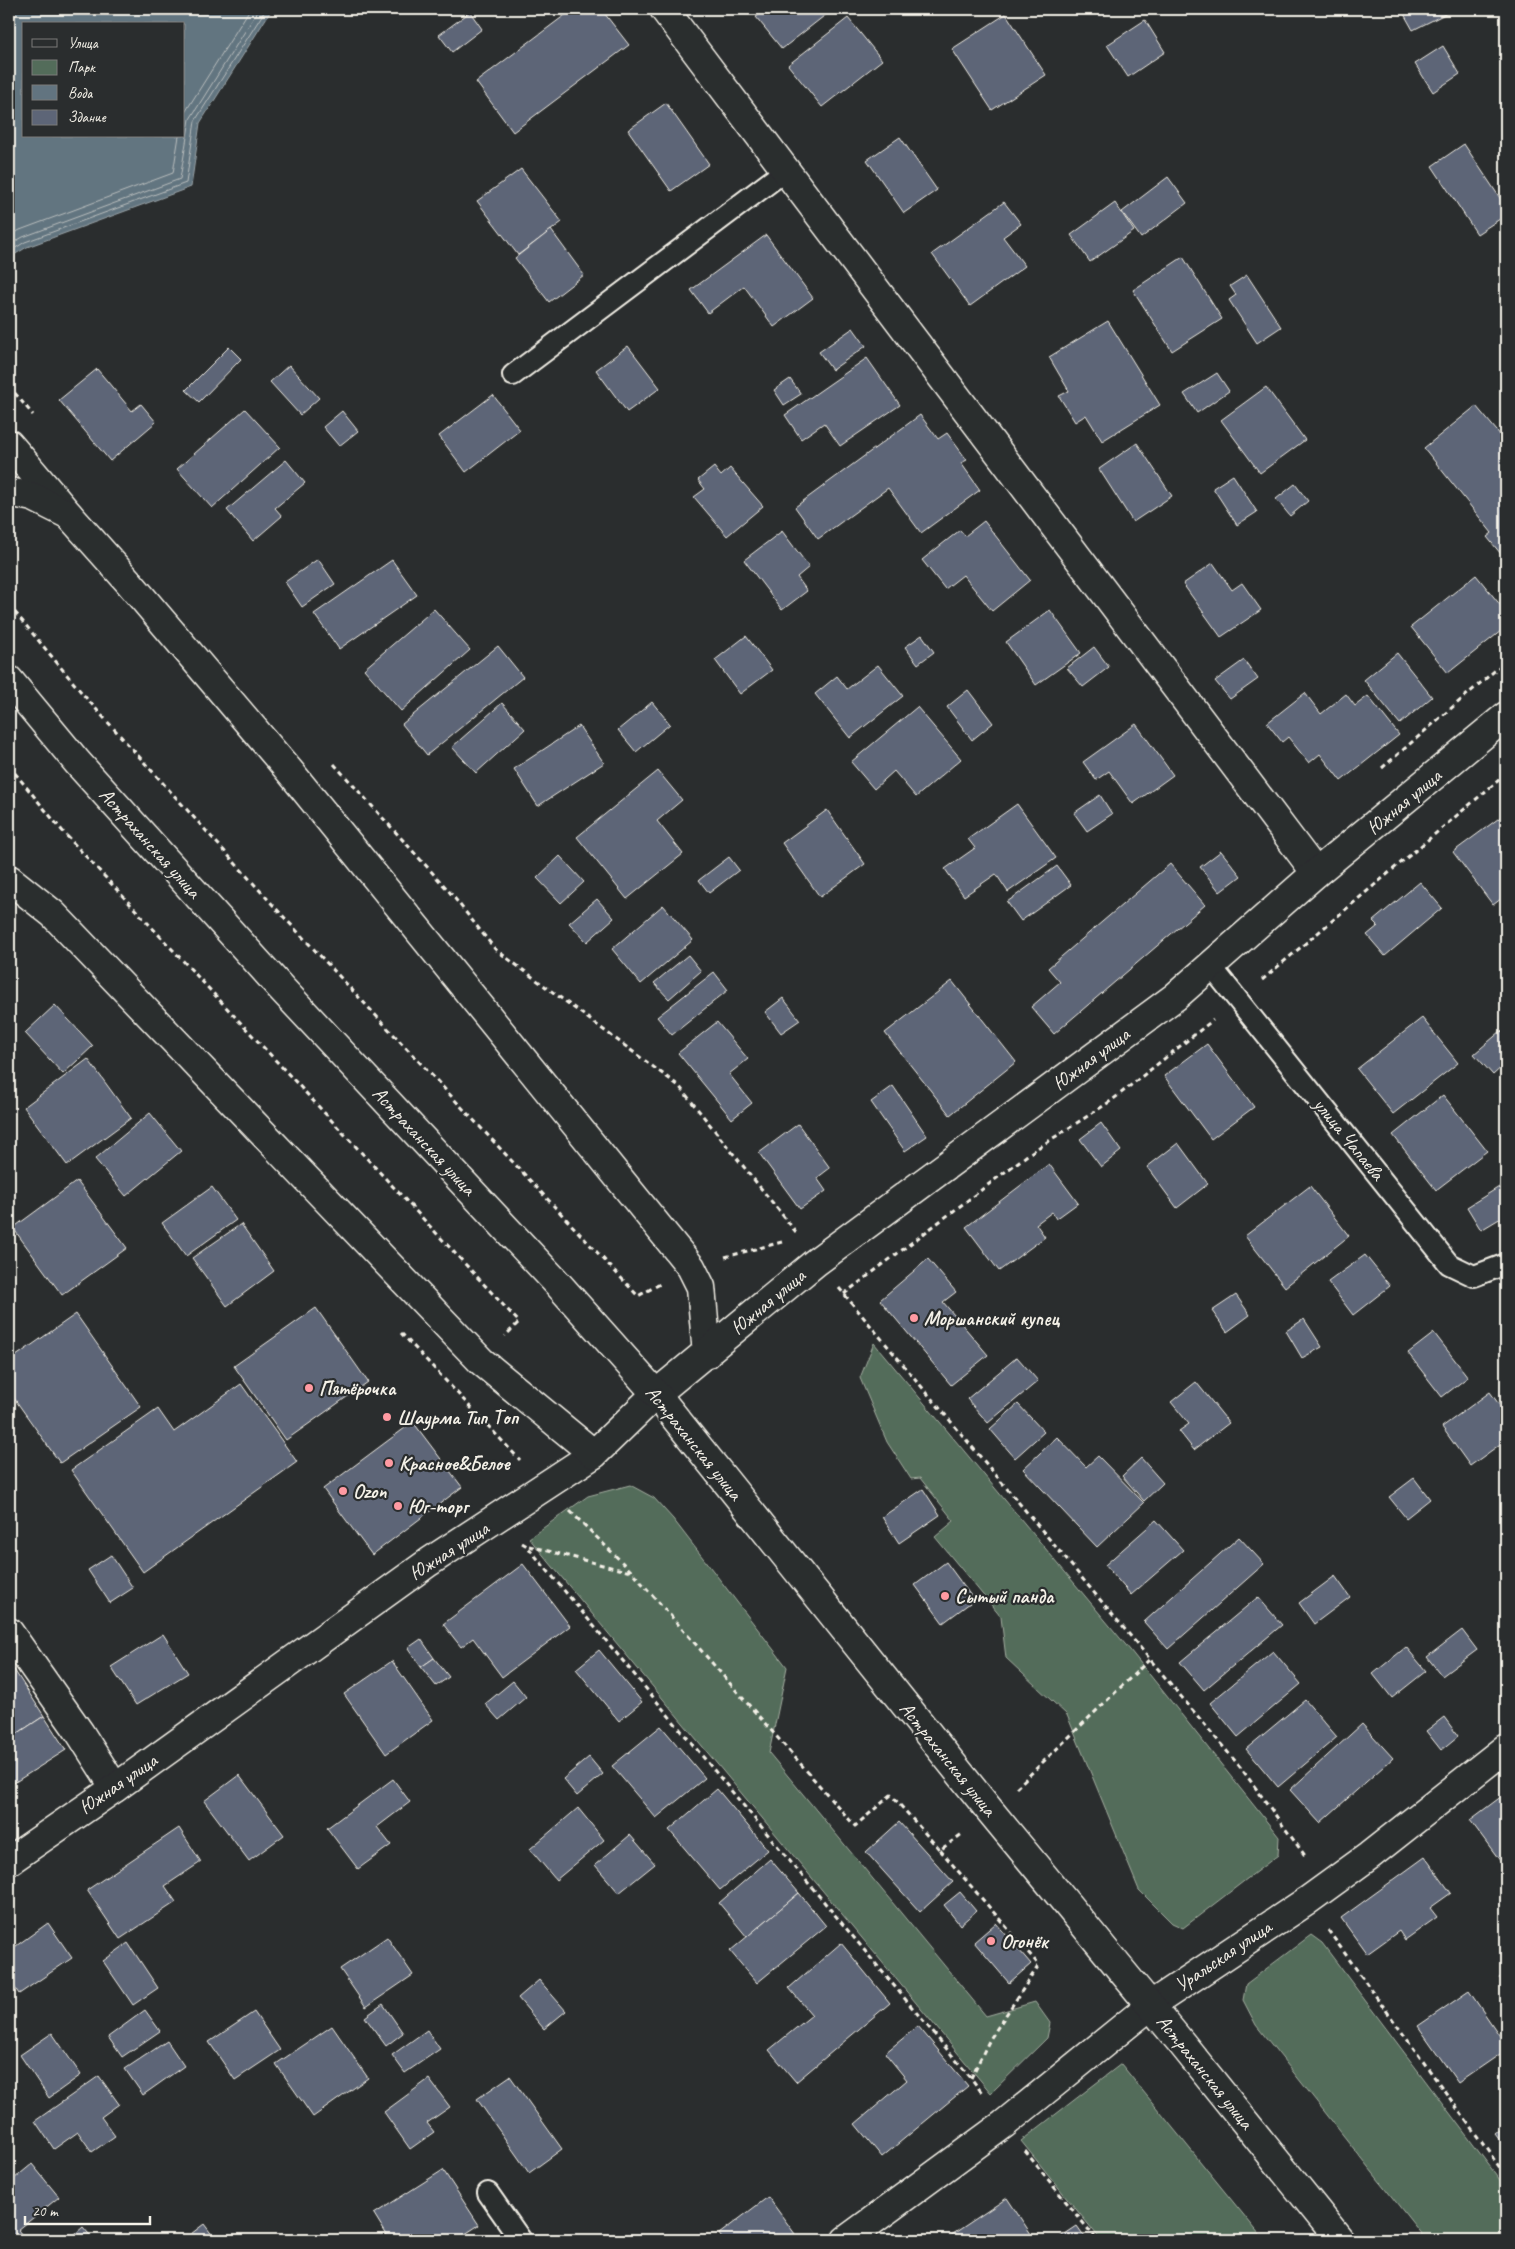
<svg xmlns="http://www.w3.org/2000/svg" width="1515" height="2249" font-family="Caveat,sans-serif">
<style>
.green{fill:#536c5a;stroke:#a4aea1}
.water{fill:#627480;stroke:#9ca6aa;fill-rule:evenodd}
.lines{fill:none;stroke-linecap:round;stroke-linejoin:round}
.shore{stroke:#babfbe;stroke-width:1}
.building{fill:#5d6577;stroke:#f4f1e8}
.service-casing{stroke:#f4f1e8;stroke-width:24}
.minor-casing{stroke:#f4f1e8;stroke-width:31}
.tertiary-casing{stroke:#f4f1e8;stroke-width:31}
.primary-casing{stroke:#f4f1e8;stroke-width:31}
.path{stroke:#f4f1e8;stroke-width:3;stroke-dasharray:5 4;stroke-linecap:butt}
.service{stroke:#2a2d2e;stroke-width:20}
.minor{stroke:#2a2d2e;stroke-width:28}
.tertiary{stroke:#2a2d2e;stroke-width:28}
.primary{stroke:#2a2d2e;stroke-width:28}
.poi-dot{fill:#ff9aa2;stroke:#2a2d2e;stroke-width:2}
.labels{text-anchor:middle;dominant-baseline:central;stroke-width:4.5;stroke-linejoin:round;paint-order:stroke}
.street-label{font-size:20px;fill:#f4f1e8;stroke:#2a2d2e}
.poi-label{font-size:20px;font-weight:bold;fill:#f4f1e8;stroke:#2a2d2e;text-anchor:start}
</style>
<rect width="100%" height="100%" fill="#2a2d2e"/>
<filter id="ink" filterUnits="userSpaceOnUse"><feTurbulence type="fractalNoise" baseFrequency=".02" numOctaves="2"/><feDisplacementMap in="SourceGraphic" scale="10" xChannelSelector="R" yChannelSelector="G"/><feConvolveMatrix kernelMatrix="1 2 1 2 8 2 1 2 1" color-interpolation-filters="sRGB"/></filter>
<g filter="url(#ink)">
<g class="green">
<polygon points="874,1343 1130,1650 1279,1837 1278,1855 1183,1928 1172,1923 1139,1890 1067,1715 1006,1658 1001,1617 935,1537 954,1521 920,1478 911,1479 887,1442 860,1378"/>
<polygon points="630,1485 654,1498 673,1519 787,1667 769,1753 986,2016 1035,2002 1050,2023 1047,2038 991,2093 529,1538 588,1496"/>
<polygon points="1311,1935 1322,1943 1506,2188 1506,2240 1426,2240 1256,2025 1243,2000 1246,1984"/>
<polygon points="1121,2064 1264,2240 1101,2240 1021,2141"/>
</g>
<path class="water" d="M9,9h263l-72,114 -9,64 -164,60 -18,11zM24,24h160v112h-160z"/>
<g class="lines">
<g class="shore">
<polyline points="184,114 250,9"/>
<polyline points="9,236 20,230 173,173 179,136"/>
<polyline points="9,245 23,237 180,179 190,119 259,9"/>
<polyline points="9,252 25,242 186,183 195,121 266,9"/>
</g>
</g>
<g class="building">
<polygon points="573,9 601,9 629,45 513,132 476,82"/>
<polygon points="767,9 833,9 782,49 756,17"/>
<polygon points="1415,9 1452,9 1453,10 1413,30 1404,14"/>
<polygon points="470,12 482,29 452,52 439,35"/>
<polygon points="1006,14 1046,75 992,110 952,49"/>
<polygon points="848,18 882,60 822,107 788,65"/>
<polygon points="1145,20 1165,52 1128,77 1107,45"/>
<polygon points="1443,46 1460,74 1433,92 1415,64"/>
<polygon points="666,103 709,164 671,191 628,130"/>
<polygon points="900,137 937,190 904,213 867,160"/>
<polygon points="1464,144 1506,207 1506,215 1477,234 1432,166"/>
<polygon points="521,169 562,222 518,255 477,201"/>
<polygon points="1168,177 1187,203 1141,238 1122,212"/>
<polygon points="1004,202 1021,224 1003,237 1025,266 970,306 932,254"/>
<polygon points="1115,203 1134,231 1090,262 1071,235"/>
<polygon points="551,230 584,275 549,302 515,258"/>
<polygon points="766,235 813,298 774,327 744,286 708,313 691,290"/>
<polygon points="1183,257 1222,319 1172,351 1133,290"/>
<polygon points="1247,275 1281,327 1257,343 1229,300 1236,295 1230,286"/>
<polygon points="1108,321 1160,405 1102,441 1086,415 1075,422 1059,396 1069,391 1049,357"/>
<polygon points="853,328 866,346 832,370 819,352"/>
<polygon points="628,346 660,388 627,412 596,370"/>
<polygon points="229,347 241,359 199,402 186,390"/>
<polygon points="867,358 900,405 840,446 824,423 801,439 785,415"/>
<polygon points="289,365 319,398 300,415 270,382"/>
<polygon points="97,369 132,411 141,404 156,422 110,461 59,400"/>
<polygon points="1217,373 1229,391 1197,413 1184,394"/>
<polygon points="790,379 801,394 784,405 774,390"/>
<polygon points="1266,387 1305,440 1260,473 1221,420"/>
<polygon points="493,395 520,430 466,472 439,436"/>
<polygon points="1476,406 1502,437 1506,433 1506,560 1487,537 1492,533 1424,448"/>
<polygon points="245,409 280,447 212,508 177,469"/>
<polygon points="342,411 358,431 339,446 323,427"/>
<polygon points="920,415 938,439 947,433 967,460 961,463 980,490 921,533 888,488 818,539 795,507"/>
<polygon points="1137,443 1172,496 1133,522 1099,469"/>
<polygon points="286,460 305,483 275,508 282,516 253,541 227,510"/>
<polygon points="714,467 721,476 730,468 763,506 727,536 694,497 705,489 698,480"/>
<polygon points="1233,475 1257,512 1237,525 1213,488"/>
<polygon points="1295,484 1308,501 1290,516 1276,499"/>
<polygon points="984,521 1030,580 992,611 963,575 945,589 922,560 960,530 965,536"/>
<polygon points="782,531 809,567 797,577 807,591 782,610 744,560"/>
<polygon points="318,559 335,584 302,607 285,582"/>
<polygon points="392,560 417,595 339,649 314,614"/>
<polygon points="1213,563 1232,590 1242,583 1261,610 1221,637 1183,584"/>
<polygon points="1476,575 1506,612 1506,627 1448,673 1411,627"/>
<polygon points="434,609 470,650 401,711 364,669"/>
<polygon points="1050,610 1081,653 1036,685 1006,642"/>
<polygon points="922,635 934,652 918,664 905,647"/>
<polygon points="746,636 772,670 740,694 715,660"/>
<polygon points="498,646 523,677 427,755 402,724"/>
<polygon points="1094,647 1109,667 1083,687 1067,668"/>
<polygon points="1397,653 1432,697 1400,724 1364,680"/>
<polygon points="1244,660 1258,679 1230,699 1215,681"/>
<polygon points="878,665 903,696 850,738 815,694 837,676 847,689"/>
<polygon points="968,690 993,723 972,740 947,707"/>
<polygon points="1305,693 1321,714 1346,694 1355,706 1368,696 1399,735 1341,781 1320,754 1309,763 1288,737 1282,742 1267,723"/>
<polygon points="652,702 670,724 636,752 618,730"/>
<polygon points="502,703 525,729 476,773 452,747"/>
<polygon points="917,707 961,759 916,797 894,771 874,789 851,762"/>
<polygon points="1136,724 1173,775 1133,804 1109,771 1096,780 1083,762"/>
<polygon points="579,726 604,763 538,806 514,769"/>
<polygon points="658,771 682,800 657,821 683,854 627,899 577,837"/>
<polygon points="1100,795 1112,814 1087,831 1074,813"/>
<polygon points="1017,804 1056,858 1008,892 996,874 964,896 945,869 975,848 968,839"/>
<polygon points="827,810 865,864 820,897 782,843"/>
<polygon points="1506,813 1506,895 1493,905 1453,852"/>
<polygon points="1221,851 1241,876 1220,892 1200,867"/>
<polygon points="560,856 584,882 561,903 537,878"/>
<polygon points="729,857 739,870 709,893 699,880"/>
<polygon points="1170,864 1205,905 1054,1034 1031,1007 1060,982 1048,968"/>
<polygon points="1057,866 1071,885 1021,921 1007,902"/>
<polygon points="1420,882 1442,908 1385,956 1367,935 1378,926 1373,921"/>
<polygon points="597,899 614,918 587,942 569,923"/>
<polygon points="663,905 693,940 641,984 612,949"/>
<polygon points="688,955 701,971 669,999 654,983"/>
<polygon points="714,972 728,990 672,1035 657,1017"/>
<polygon points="952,981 1016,1062 950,1115 885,1033"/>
<polygon points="783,998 800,1020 781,1033 765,1012"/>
<polygon points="55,1005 93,1046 63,1074 25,1033"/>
<polygon points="1422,1018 1458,1063 1393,1114 1357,1069"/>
<polygon points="717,1022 748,1059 729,1074 752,1103 732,1119 678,1053"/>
<polygon points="1501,1031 1506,1036 1506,1063 1493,1075 1474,1054"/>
<polygon points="1207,1044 1254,1107 1211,1139 1164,1076"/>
<polygon points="88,1059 131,1118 67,1165 24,1107"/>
<polygon points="893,1086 927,1136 905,1151 871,1102"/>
<polygon points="1443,1095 1487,1151 1436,1190 1393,1135"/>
<polygon points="150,1113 181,1151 126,1196 95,1159"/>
<polygon points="1101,1123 1121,1151 1101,1167 1080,1139"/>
<polygon points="798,1124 830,1168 817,1178 826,1191 800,1209 759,1153"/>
<polygon points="1178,1143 1208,1184 1177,1208 1147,1167"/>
<polygon points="1049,1164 1078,1203 1056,1219 1052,1212 1036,1224 1045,1237 999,1271 966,1227"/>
<polygon points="77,1181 127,1248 62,1295 13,1228"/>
<polygon points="1504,1184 1506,1188 1506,1215 1481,1230 1467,1207"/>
<polygon points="1310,1186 1349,1236 1285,1287 1245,1236"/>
<polygon points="212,1187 236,1220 186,1256 162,1223"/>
<polygon points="9,1202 16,1213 9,1218"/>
<polygon points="241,1224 274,1271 227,1306 192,1258"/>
<polygon points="1365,1255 1390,1286 1353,1315 1328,1282"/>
<polygon points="928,1259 956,1292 943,1302 988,1355 951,1385 880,1300"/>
<polygon points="1236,1295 1250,1315 1227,1332 1212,1311"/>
<polygon points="316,1308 368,1382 286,1440 234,1366"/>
<polygon points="76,1314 141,1407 60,1463 9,1391 9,1361"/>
<polygon points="1304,1319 1322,1347 1302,1358 1286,1331"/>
<polygon points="1434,1333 1468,1377 1442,1397 1408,1353"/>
<polygon points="1017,1357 1038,1381 988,1423 967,1399"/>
<polygon points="1196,1382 1229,1423 1194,1450 1179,1431 1189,1424 1171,1402"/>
<polygon points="241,1384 297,1462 143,1572 71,1470 158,1409 174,1432"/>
<polygon points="1490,1392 1506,1414 1506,1440 1470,1466 1442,1427"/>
<polygon points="1018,1404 1044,1432 1015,1458 990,1429"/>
<polygon points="413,1422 462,1487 372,1555 323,1489"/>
<polygon points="1057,1437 1086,1467 1098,1456 1144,1503 1097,1547 1023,1469"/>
<polygon points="1141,1458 1163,1483 1144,1501 1122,1476"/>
<polygon points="1414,1478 1430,1499 1406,1518 1389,1497"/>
<polygon points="923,1489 940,1515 899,1543 882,1517"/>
<polygon points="1156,1520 1183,1550 1131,1595 1105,1565"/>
<polygon points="1239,1537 1264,1564 1168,1649 1144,1622"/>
<polygon points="111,1555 133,1588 110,1603 88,1570"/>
<polygon points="946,1562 974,1600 943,1623 915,1585"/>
<polygon points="523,1564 570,1626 502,1677 473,1638 461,1647 443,1624"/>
<polygon points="1335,1576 1350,1597 1314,1624 1299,1603"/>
<polygon points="1258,1597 1282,1625 1204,1690 1180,1662"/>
<polygon points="1462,1630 1477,1650 1442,1676 1427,1657"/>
<polygon points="163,1634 188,1673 136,1705 111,1667"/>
<polygon points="421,1639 434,1658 421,1667 408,1648"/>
<polygon points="1406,1647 1426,1671 1392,1698 1373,1674"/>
<polygon points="599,1650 642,1702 619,1721 576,1669"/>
<polygon points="1273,1651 1301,1684 1238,1737 1210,1703"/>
<polygon points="434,1658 449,1677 436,1686 421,1667"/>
<polygon points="392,1661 433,1720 386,1754 344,1694"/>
<polygon points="9,1662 44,1716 9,1739"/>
<polygon points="513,1681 526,1697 499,1720 485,1704"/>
<polygon points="1305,1700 1337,1737 1278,1787 1246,1749"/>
<polygon points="44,1716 66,1750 9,1786 9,1739"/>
<polygon points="1444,1717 1458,1736 1441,1750 1426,1731"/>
<polygon points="1362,1724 1393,1758 1320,1823 1290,1790"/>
<polygon points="661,1726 705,1778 656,1818 612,1766"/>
<polygon points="589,1757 603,1774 577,1796 563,1779"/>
<polygon points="239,1775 284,1835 249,1861 204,1801"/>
<polygon points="393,1779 410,1802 377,1827 391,1845 358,1869 327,1828"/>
<polygon points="717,1789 768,1850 720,1890 669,1830"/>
<polygon points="1506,1793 1506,1864 1504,1866 1470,1820"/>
<polygon points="578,1808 604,1840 556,1880 530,1849"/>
<polygon points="899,1822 953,1882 920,1912 866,1852"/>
<polygon points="179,1828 201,1862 165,1886 176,1902 120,1939 87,1890"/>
<polygon points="630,1835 655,1864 619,1893 595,1865"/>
<polygon points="1425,1857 1451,1893 1430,1908 1437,1917 1405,1940 1399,1931 1367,1954 1341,1918"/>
<polygon points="770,1859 799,1893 747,1937 719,1903"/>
<polygon points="960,1892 976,1911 960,1925 944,1905"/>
<polygon points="799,1893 826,1926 757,1983 730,1951"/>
<polygon points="48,1923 72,1958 19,1994 9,1979 9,1951"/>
<polygon points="996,1923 1031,1964 1009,1983 974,1942"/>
<polygon points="387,1937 413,1975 366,2007 340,1969"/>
<polygon points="128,1943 158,1988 133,2005 103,1961"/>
<polygon points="841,1943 890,2003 796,2082 769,2050 812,2015 789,1988"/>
<polygon points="1506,1972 1506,1987 1499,1977"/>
<polygon points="539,1980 566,2011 544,2029 518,1998"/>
<polygon points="1469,1991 1506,2045 1506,2050 1458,2083 1418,2026"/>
<polygon points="383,2004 403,2033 386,2046 365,2017"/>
<polygon points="145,2010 160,2031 122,2057 108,2037"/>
<polygon points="254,2012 280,2050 235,2080 209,2042"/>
<polygon points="332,2026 368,2078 313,2117 276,2064"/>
<polygon points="918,2026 968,2086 882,2157 855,2124 907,2080 885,2053"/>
<polygon points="427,2030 440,2049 405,2073 392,2055"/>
<polygon points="52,2033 81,2075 49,2098 20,2055"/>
<polygon points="167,2041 184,2066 143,2095 125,2069"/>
<polygon points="99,2076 119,2104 101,2117 115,2136 92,2152 78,2132 54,2149 35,2121"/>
<polygon points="510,2076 562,2149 529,2173 477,2099"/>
<polygon points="429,2079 450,2107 427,2123 434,2132 410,2149 384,2112"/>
<polygon points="1506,2126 1506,2147 1496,2134"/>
<polygon points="32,2164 59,2197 18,2230 26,2240 9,2240 9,2183"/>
<polygon points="443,2170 479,2225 456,2240 390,2240 374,2214"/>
<polygon points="768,2197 795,2234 787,2240 723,2240 719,2234"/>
<polygon points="1007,2198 1035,2240 944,2240"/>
<polygon points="204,2224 216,2240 183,2240"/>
<polygon points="1077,2226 1087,2240 1056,2240"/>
<polygon points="83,2227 94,2240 68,2240"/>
</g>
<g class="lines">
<defs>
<g id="service">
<polyline points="513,375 786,170"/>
<polyline points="1210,965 1449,1264 1474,1276 1506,1264"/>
<polyline points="488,2193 521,2240"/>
</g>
<g id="minor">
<polyline points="664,9 1316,873"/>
<polyline points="9,444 69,515"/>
<polyline points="9,1632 80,1733 115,1788"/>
<polyline points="9,1861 115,1788 429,1562 594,1454"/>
</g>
<g id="tertiary">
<polyline points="9,492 33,497 69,515 128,581 292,774 691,1267 701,1287 707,1354"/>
<polyline points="9,879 53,914 481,1361 594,1454 656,1394 816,1262 1175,997 1316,873 1506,716"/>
<polyline points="846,2240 1004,2124 1151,2005 1307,1901 1369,1856 1506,1748"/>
</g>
<polyline id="primary" points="9,680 77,762 281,988 558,1284 656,1394 991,1812 1183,2045 1340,2240"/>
</defs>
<use href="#service" class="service-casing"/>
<use href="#minor" class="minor-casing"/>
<use href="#tertiary" class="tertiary-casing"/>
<use href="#primary" class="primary-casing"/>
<g class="path">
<polyline points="9,386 33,415"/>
<polyline points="9,605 87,699 282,915 638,1296 660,1284"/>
<polyline points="334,764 448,890 495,949 679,1086 796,1232"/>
<polyline points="9,766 65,834 519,1322 505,1336"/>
<polyline points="1382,768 1506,661"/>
<polyline points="1262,980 1506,774"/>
<polyline points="725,1257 782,1242"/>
<polyline points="839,1288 1241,1768 1306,1857"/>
<polyline points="844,1294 1030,1153 1111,1101 1213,1020"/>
<polyline points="401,1333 520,1460"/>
<polyline points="570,1511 634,1574 855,1826 891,1795 940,1850 962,1834"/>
<polyline points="522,1543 527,1546 971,2078 983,2094"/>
<polyline points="529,1546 634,1573"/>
<polyline points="1016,1788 1150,1659"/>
<polyline points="940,1850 1039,1965 990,2039 971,2078"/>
<polyline points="1328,1930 1506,2176"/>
<polyline points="1025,2151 1097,2240"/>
</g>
<use href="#service" class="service"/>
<use href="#minor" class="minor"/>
<use href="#tertiary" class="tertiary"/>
<use href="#primary" class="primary"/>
</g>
</g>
<g class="poi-dot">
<circle cx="914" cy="1318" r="5"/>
<circle cx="309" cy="1388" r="5"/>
<circle cx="387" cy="1417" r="5"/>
<circle cx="389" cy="1463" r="5"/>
<circle cx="343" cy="1491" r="5"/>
<circle cx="398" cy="1506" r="5"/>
<circle cx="945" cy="1596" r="5"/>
<circle cx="991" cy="1941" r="5"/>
</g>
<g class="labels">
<g class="street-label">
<text transform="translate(1404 802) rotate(-40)">Южная улица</text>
<text transform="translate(150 843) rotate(48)">Астраханская улица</text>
<text transform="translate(1091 1059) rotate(-37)">Южная улица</text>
<text transform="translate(1349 1139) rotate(51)">улица Чапаева</text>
<text transform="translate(424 1141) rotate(47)">Астраханская улица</text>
<text transform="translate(768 1302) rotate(-40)">Южная улица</text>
<text transform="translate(694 1443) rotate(51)">Астраханская улица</text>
<text transform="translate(449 1551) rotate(-33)">Южная улица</text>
<text transform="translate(948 1759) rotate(51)">Астраханская улица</text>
<text transform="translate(118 1784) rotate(-35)">Южная улица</text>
<text transform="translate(1223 1956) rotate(-34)">Уральская улица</text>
<text transform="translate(1205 2072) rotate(51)">Астраханская улица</text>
</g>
<g class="poi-label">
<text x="924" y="1318">Моршанский купец</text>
<text x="319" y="1388">Пятёрочка</text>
<text x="397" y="1417">Шаурма Тип Топ</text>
<text x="399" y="1463">Красное&amp;Белое</text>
<text x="353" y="1491">Ozon</text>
<text x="408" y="1506">Юг-торг</text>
<text x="955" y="1596">Сытый панда</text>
<text x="1001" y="1941">Огонёк</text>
</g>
</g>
<rect width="1515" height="2249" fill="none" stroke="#2a2d2e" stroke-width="30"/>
<rect x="15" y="15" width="1485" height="2219" fill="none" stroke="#f4f1e8" stroke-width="2" filter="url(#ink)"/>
<rect x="22" y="22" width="162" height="115" fill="#2a2d2e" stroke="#7b7b78"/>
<rect x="32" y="39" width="25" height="8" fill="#2a2d2e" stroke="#7b7b78"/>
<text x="68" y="48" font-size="15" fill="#f4f1e8">Улица</text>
<rect x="32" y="60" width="25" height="15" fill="#536c5a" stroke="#7b7b78"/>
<text x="68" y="72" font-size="15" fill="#f4f1e8">Парк</text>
<rect x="32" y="85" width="25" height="15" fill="#627480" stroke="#7b7b78"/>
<text x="68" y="98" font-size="15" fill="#f4f1e8">Вода</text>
<rect x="32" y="110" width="25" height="15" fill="#5d6577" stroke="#7b7b78"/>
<text x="68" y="122" font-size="15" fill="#f4f1e8">Здание</text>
<path d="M25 2216v8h125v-8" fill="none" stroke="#f4f1e8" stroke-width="2.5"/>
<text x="32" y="2216" font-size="15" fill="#f4f1e8" stroke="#2a2d2e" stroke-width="4" paint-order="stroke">20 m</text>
</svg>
